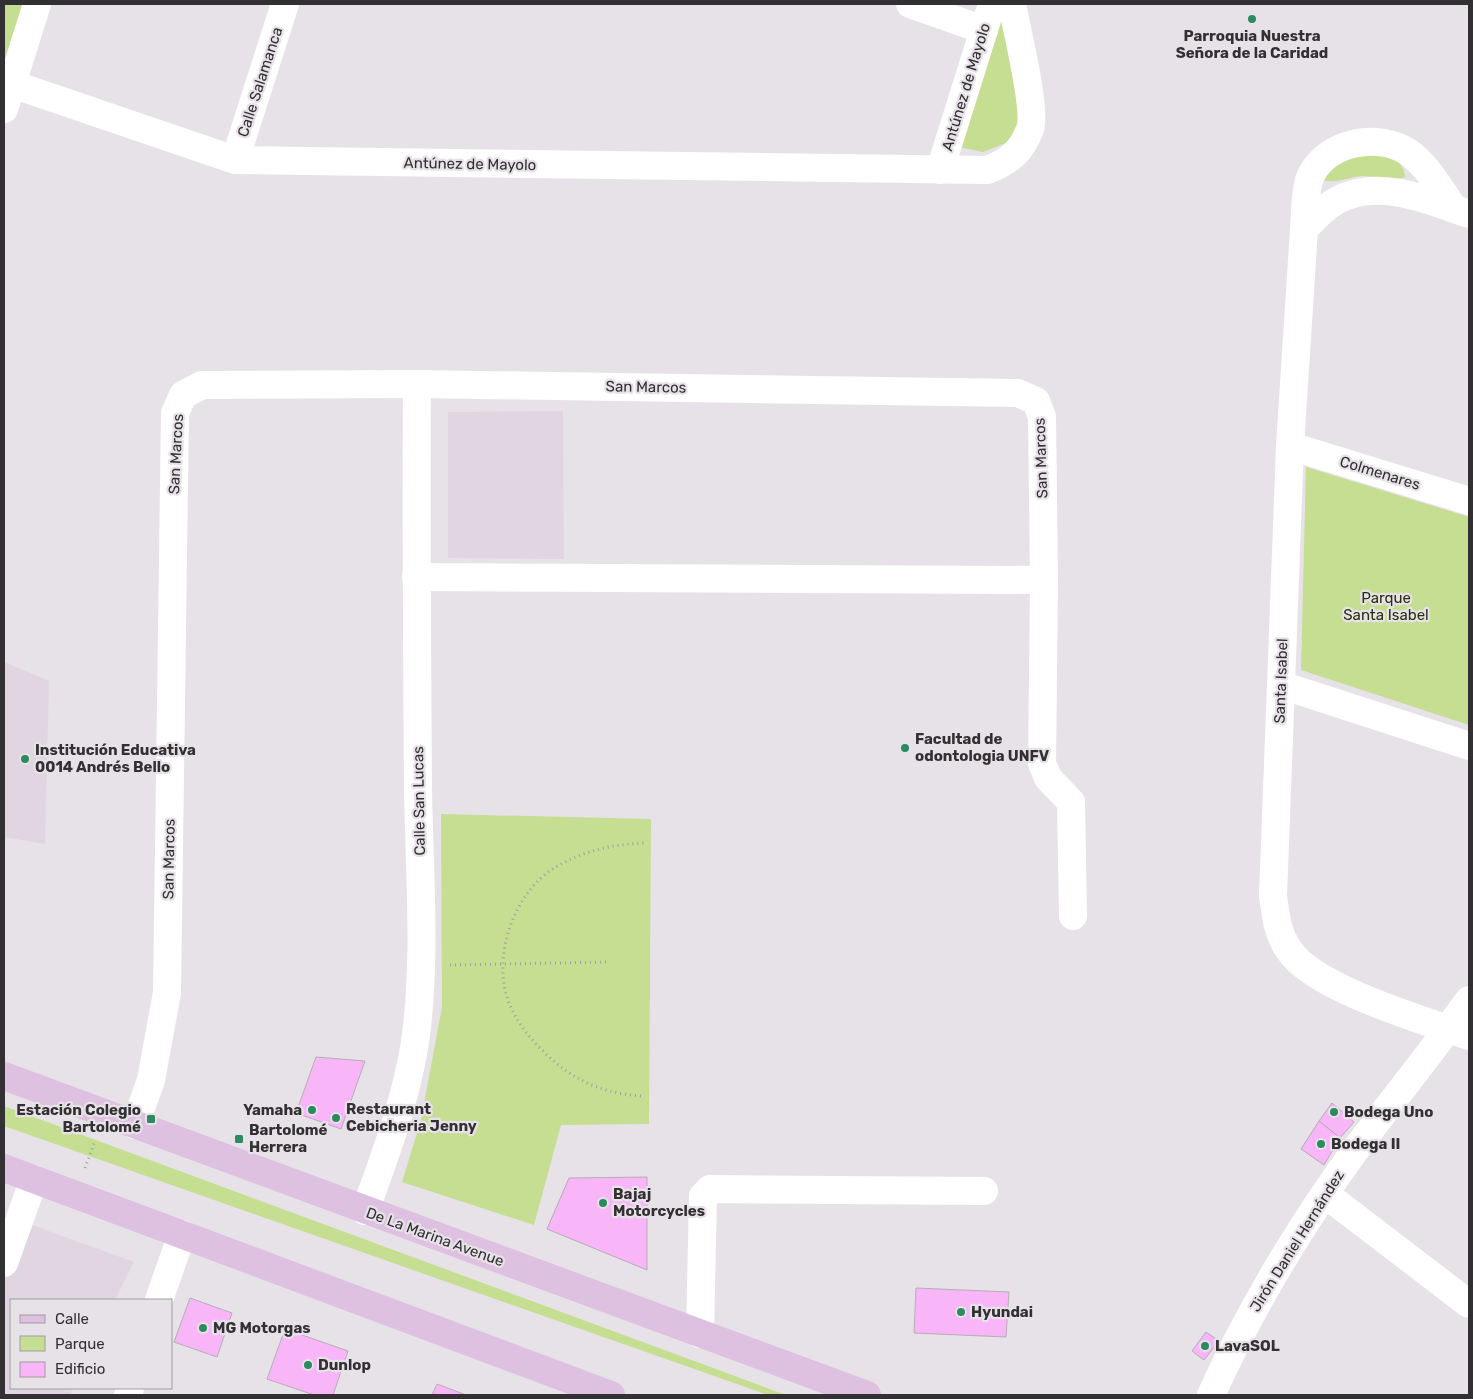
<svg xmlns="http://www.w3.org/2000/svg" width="1473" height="1399" font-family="Rubik,sans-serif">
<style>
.built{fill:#e0d5e0}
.green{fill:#c5de92}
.building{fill:#f8b6f9;stroke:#b4afb4}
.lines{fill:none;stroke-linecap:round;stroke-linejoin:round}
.path{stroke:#a39fa3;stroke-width:3;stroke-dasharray:1 4;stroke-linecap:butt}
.minor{stroke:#fff;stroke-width:28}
.major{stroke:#dec1e0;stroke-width:28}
.poi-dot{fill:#2c8a61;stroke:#e7e2e7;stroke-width:2}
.labels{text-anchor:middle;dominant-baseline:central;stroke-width:4.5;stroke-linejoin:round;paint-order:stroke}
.poi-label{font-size:15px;font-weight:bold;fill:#323032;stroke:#e7e2e7;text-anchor:start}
.street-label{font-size:15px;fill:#323032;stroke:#e7e2e7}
.park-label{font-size:15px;fill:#27320d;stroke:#e7e2e7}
</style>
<rect width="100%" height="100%" fill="#e7e2e7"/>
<g class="built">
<polygon points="563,411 564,559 448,558 448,412"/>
<polygon points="4,662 49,681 45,844 4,837"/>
<polygon points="4,1215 134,1262 115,1300 11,1300 11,1388 73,1388 70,1395 4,1395"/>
</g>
<g class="green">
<polygon points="4,4 26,4 4,75"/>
<polygon points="997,14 1004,16 1022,111 1018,127 1008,142 983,152 954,146"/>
<path d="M1370,149c17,7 33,8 35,28 -14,5 -27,-1 -43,-1 -15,1 -28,9 -42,3l4,-16z"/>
<polygon points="1306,467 1469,517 1469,725 1301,670"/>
<polygon points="441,814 651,819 649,1124 561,1125 534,1225 402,1182 421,1120 442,1007"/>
<polygon points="4,1106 786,1395 768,1395 4,1126"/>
</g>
<g class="building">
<polygon points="316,1057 365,1061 341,1129 296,1113"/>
<polygon points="1332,1103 1354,1122 1340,1138 1319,1121"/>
<polygon points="1319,1121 1340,1138 1324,1165 1301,1149"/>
<polygon points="647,1177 647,1270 547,1229 569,1178"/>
<polygon points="916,1288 1009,1292 1006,1337 914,1333"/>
<polygon points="190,1298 232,1313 217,1357 174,1342"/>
<polygon points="285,1329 348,1351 333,1395 314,1395 267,1379"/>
<polygon points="1206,1332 1219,1341 1204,1360 1192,1351"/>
<polygon points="437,1384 466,1395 432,1395"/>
</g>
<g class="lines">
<g class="path">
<polyline points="450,965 607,962"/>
<path d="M641,1096c-40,-3 -69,-16 -97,-44 -15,-14 -27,-30 -35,-49 -18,-46 5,-112 47,-136 29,-17 58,-23 90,-24"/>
<polyline points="85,1168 95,1141"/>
</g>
<g class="minor">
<polyline points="910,4 984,30"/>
<path d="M12,84l223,76 752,10c22,-8 35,-19 43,-41 7,-19 -14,-102 -18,-125"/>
<polyline points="4,109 37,4"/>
<polyline points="235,160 285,4"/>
<polyline points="940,170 992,4"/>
<path d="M1469,214c-36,-12 -81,-32 -119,-19 -19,5 -33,21 -46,34l-14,217 -17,450c3,20 4,37 16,54 24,38 136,71 180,86"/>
<path d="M1304,229c1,-14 1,-42 7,-54 17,-33 66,-43 97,-23 20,14 33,38 46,57"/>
<polyline points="1290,446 1469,501"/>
<polyline points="416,577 1044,580"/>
<polyline points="1281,685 1469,746"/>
<polyline points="135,1125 151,1080 167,993 175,413 183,395 202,385 417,384 1018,393 1036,401 1042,417 1044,580 1042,763 1048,778 1071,802 1073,916"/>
<polyline points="1325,1194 1469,1304"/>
<path d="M365,1211c20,-55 41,-111 50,-169 12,-84 4,-171 3,-256 -1,-134 -2,-268 -1,-402"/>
<polyline points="4,1263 34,1179"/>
<polyline points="159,1300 182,1234"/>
<polyline points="700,1334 703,1196 710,1189 984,1191"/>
<polyline points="128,1395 130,1388"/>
<path d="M1211,1395c40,-88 91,-172 148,-250 37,-49 75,-96 110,-145"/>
</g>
<g class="major">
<polyline points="4,1076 867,1395"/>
<polyline points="4,1168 611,1395"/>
</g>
</g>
<g class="poi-dot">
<circle cx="1252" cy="19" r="5"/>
<circle cx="905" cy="748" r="5"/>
<circle cx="25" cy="759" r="5"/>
<circle cx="312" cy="1110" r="5"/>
<circle cx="1334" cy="1112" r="5"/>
<circle cx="336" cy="1118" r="5"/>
<rect x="146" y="1114" width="10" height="10" rx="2.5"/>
<rect x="234" y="1134" width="10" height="10" rx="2.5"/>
<circle cx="1321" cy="1144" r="5"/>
<circle cx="603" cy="1203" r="5"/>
<circle cx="961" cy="1312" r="5"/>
<circle cx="203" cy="1328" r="5"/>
<circle cx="1205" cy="1346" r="5"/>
<circle cx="308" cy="1365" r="5"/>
</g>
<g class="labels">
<g class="poi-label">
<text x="1252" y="36" text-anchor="middle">Parroquia Nuestra<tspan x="1252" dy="17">Señora de la Caridad</tspan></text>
<text x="915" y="739">Facultad de<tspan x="915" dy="17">odontologia UNFV</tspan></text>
<text x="35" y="750">Institución Educativa<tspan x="35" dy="17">0014 Andrés Bello</tspan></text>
<text x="346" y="1109">Restaurant<tspan x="346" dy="17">Cebicheria Jenny</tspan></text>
<text x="141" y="1110" text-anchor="end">Estación Colegio<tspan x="141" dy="17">Bartolomé</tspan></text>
<text x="302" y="1110" text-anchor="end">Yamaha</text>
<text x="1344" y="1112">Bodega Uno</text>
<text x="249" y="1130">Bartolomé<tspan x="249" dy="17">Herrera</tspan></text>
<text x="1331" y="1144">Bodega II</text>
<text x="613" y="1194">Bajaj<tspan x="613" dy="17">Motorcycles</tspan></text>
<text x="971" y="1312">Hyundai</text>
<text x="213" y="1328">MG Motorgas</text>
<text x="1215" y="1346">LavaSOL</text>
<text x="318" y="1365">Dunlop</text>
</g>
<g class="street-label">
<text transform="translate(260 82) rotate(-72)">Calle Salamanca</text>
<text transform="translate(966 87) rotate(-73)">Antúnez de Mayolo</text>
<text transform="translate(470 164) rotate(1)">Antúnez de Mayolo</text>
<text transform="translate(646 387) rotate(1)">San Marcos</text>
<text transform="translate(176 454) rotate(-87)">San Marcos</text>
<text transform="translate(1041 458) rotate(-92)">San Marcos</text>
<text transform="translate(1380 473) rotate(17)">Colmenares</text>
<text transform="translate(1281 681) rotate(-88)">Santa Isabel</text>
<text transform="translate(419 801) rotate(-91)">Calle San Lucas</text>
<text transform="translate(169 859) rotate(-89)">San Marcos</text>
<text transform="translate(435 1237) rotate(20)">De La Marina Avenue</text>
<text transform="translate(1297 1241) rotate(-58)">Jirón Daniel Hernández</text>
</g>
<g class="park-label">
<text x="1386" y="598">Parque<tspan x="1386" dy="17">Santa Isabel</tspan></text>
</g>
</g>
<rect width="1473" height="1399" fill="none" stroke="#323032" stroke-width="10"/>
<rect x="10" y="1299" width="162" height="90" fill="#e7e2e7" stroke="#9f9b9f"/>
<rect x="20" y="1315" width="25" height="8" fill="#dec1e0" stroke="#9f9b9f"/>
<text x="55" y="1324" font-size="15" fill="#323032">Calle</text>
<rect x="20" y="1336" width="25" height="15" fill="#c5de92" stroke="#9f9b9f"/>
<text x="55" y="1349" font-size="15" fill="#323032">Parque</text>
<rect x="20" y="1362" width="25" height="15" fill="#f8b6f9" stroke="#9f9b9f"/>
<text x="55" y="1374" font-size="15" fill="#323032">Edificio</text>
</svg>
